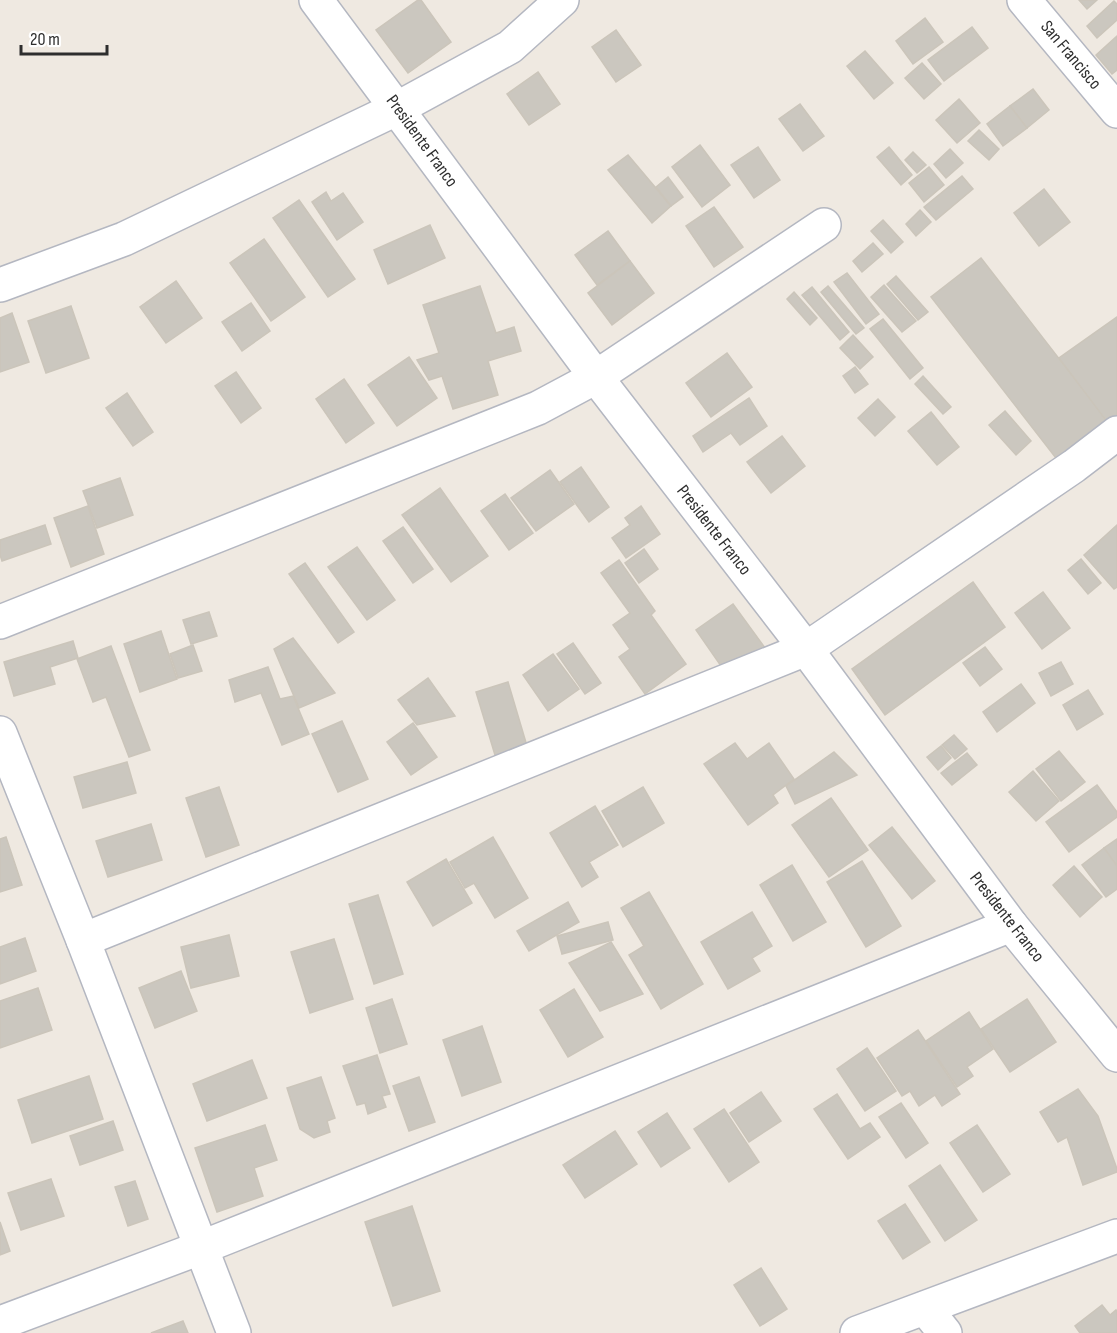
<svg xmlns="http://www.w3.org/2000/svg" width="1117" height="1333" font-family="'Sofia Sans Condensed',sans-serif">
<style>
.building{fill:#cbc7bf;stroke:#cbc5ba;stroke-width:1.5}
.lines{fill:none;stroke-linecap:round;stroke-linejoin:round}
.minor-casing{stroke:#b4b7c1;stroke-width:36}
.minor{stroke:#fff;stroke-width:33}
.labels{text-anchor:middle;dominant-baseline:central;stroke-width:6;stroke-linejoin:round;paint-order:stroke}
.street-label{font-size:18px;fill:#2e2e2e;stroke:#fff}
</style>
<rect width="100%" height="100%" fill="#efe9e1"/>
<g class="building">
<polygon points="418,0 421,0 451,42 408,73 376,30"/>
<polygon points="1079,0 1097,0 1087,9"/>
<polygon points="1114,1 1117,4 1117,20 1097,38 1087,26"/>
<polygon points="925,18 943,42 913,64 896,41"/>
<polygon points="972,27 988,48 944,81 928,60"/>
<polygon points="616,30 641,65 616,82 592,47"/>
<polygon points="1117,36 1117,70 1112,74 1096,55"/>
<polygon points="865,51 893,83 874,99 847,66"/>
<polygon points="922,63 941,84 924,99 905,78"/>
<polygon points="538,72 560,104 529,125 507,94"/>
<polygon points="1033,89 1049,110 1027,128 1010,106"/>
<polygon points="959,99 980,123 957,143 936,120"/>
<polygon points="800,104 824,136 803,151 779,119"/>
<polygon points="1010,106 1027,128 1003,146 987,124"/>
<polygon points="979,130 999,149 989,160 968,141"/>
<polygon points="700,145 730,185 702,207 672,167"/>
<polygon points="758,147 780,180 754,198 731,165"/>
<polygon points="889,147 912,175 901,185 877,157"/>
<polygon points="950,149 963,163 946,178 934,164"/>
<polygon points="913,152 926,165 917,173 905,160"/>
<polygon points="628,155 671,206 652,223 608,170"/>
<polygon points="929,167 944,185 924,202 909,183"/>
<polygon points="962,176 973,189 936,220 924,207"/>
<polygon points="668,177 683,197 671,206 656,187"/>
<polygon points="1044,189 1070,222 1039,246 1014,213"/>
<polygon points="326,192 331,201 343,193 363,222 337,240 312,202"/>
<polygon points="299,200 355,279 328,297 273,218"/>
<polygon points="714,207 743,247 714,267 686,226"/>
<polygon points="920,210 931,222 916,236 906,224"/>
<polygon points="883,220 903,242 891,253 871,231"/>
<polygon points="430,225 445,258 388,284 374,250"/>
<polygon points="608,231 630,261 597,285 575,255"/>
<polygon points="264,239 305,297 271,321 230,263"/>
<polygon points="873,243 883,254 862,272 853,261"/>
<polygon points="981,258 1109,423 1059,462 931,297"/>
<polygon points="630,261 654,293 612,325 588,293"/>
<polygon points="847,273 879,314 866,324 834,282"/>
<polygon points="896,276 928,312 918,320 887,284"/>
<polygon points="176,281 202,318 166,343 140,307"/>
<polygon points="884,285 916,321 902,332 871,297"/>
<polygon points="480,286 496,333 514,327 521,351 488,361 498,395 453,409 442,376 429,380 417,360 439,353 423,305"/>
<polygon points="828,286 864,328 856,334 821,292"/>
<polygon points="812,287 849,332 840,340 802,295"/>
<polygon points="794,292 817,318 810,325 787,299"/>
<polygon points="251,303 270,331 242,351 222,322"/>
<polygon points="71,306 89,358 46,373 28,321"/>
<polygon points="12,313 29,362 0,372 0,318"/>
<polygon points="1117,317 1117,422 1111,427 1059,358"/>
<polygon points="883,319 923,368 910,379 870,329"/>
<polygon points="853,335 873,357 860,369 840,348"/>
<polygon points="727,353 752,387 711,417 686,383"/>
<polygon points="409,357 437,398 397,426 368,385"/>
<polygon points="855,367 868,384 855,393 843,376"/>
<polygon points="236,372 261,408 241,423 215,386"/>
<polygon points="923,376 951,407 943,414 915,384"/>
<polygon points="344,379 374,423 346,443 316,399"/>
<polygon points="127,393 153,432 133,446 106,408"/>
<polygon points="749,398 767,426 740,445 731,433 703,452 693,436"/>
<polygon points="878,399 895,417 875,436 858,418"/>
<polygon points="1005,411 1031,441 1016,455 989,425"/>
<polygon points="931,412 959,447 937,465 908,431"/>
<polygon points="782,436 805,466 771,493 747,462"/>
<polygon points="581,467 609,507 589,522 560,482"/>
<polygon points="550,470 574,504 536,531 511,498"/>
<polygon points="120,478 133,515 97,528 83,491"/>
<polygon points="440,488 488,556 451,582 402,515"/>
<polygon points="505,494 533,533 509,550 481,511"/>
<polygon points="88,506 104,554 71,567 54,518"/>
<polygon points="641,506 660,534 626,558 612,538 630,525 625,518"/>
<polygon points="45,525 51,544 2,561 0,555 0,540"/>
<polygon points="1117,525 1117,587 1114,589 1084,555"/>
<polygon points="403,527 433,569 413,583 383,541"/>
<polygon points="357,547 395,600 367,620 328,567"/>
<polygon points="644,549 658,569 639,583 625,563"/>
<polygon points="1081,559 1101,583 1088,594 1068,570"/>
<polygon points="619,560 655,611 651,615 686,664 645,694 619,657 630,649 613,625 630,613 601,573"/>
<polygon points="305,563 354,632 338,643 289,574"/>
<polygon points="973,582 1005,627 885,715 852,669"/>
<polygon points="1043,592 1070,628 1042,649 1015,613"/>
<polygon points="733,604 768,652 730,679 696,630"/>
<polygon points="209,612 217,636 191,644 183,620"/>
<polygon points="161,631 177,679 140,692 124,644"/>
<polygon points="293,638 335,693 299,708 274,649"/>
<polygon points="73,641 78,658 50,667 55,684 14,696 4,662"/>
<polygon points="573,643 601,683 585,694 557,654"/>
<polygon points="193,645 202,671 178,678 170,654"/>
<polygon points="111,646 150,750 129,757 106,697 93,702 77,659"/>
<polygon points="985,647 1002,669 980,686 963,663"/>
<polygon points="553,654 579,689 548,711 523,675"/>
<polygon points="1061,662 1073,684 1051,696 1039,673"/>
<polygon points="268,667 280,699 293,696 309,734 282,745 261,693 235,702 229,680"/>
<polygon points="428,678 455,716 417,725 398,700"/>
<polygon points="508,682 527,746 495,755 476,692"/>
<polygon points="1021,684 1035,703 997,732 983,712"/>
<polygon points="1088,690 1103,714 1077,730 1063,705"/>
<polygon points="342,721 368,779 338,792 312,734"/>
<polygon points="413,723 437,757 411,775 387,742"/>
<polygon points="954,735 967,749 955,759 942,745"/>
<polygon points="735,743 747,759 769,743 794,779 773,795 778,803 748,825 704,764"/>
<polygon points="941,746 951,758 938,770 927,757"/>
<polygon points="1059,751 1085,782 1061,801 1036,769"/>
<polygon points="834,752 857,775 795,804 786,786"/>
<polygon points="967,753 977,765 952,785 941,773"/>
<polygon points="127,762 136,793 83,808 74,777"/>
<polygon points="1033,771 1059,801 1036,821 1009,792"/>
<polygon points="1097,785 1117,812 1117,817 1069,852 1046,822"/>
<polygon points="219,787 239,845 206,857 186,798"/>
<polygon points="643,787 664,823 623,847 602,811"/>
<polygon points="831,798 868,850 829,877 792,825"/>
<polygon points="595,806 618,845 589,862 598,877 582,887 550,833"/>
<polygon points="151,824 162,860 108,877 96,841"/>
<polygon points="892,827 935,881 912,899 869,845"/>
<polygon points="6,837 22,885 0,892 0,839"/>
<polygon points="493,837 528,898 495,918 474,883 465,888 450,862"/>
<polygon points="1117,839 1117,866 1104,848"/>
<polygon points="1104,848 1117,866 1117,889 1106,897 1082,865"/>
<polygon points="446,859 472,903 433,926 407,882"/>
<polygon points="862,861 901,926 866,947 827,882"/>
<polygon points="792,865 826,922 793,941 760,885"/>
<polygon points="1074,866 1102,897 1080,917 1053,885"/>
<polygon points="649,892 703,984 661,1009 629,955 644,946 621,908"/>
<polygon points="378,895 403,974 374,984 349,904"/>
<polygon points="568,902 579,922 529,951 517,931"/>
<polygon points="752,912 772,946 752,958 760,971 728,989 701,942"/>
<polygon points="608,922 613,940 562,954 557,936"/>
<polygon points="229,935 239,976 191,988 181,947"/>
<polygon points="25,938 36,971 0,984 0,947"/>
<polygon points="334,939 353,999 310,1013 291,952"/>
<polygon points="611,942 643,994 600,1011 569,963"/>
<polygon points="181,971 197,1011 155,1028 139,988"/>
<polygon points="38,988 52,1030 0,1048 0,1001"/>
<polygon points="574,989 603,1037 568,1057 540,1010"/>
<polygon points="392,999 407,1044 380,1053 366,1008"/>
<polygon points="1027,999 1056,1042 1010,1072 981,1029"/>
<polygon points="969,1012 993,1049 967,1067 973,1076 957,1087 926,1041"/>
<polygon points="482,1026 501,1082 462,1096 443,1040"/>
<polygon points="918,1030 960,1094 942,1106 935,1095 919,1106 910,1091 902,1096 877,1058"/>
<polygon points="867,1048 896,1091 865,1111 837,1069"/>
<polygon points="377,1055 390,1094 382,1096 386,1107 368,1114 365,1103 357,1105 343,1066"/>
<polygon points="252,1060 267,1098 207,1121 193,1084"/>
<polygon points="89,1076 103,1119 32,1143 18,1100"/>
<polygon points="321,1077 335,1118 327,1121 330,1132 314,1138 300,1129 287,1088"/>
<polygon points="419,1077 435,1122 409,1131 393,1086"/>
<polygon points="1078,1089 1098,1116 1117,1169 1117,1172 1083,1185 1067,1137 1058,1142 1040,1112"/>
<polygon points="761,1092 781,1121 749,1142 730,1113"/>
<polygon points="837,1094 860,1129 870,1123 880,1137 848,1159 814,1109"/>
<polygon points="901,1103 928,1143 906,1158 879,1117"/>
<polygon points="724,1109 759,1162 729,1182 694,1129"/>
<polygon points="667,1113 690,1148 661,1167 638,1132"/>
<polygon points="113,1121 123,1150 80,1165 70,1136"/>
<polygon points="265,1125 277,1160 254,1168 263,1196 217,1212 195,1148"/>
<polygon points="977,1125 1010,1174 983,1192 950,1143"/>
<polygon points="615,1131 637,1164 585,1198 563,1165"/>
<polygon points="940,1165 977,1220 945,1241 909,1186"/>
<polygon points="51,1179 64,1216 21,1230 8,1193"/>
<polygon points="135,1181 148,1219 128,1226 115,1187"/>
<polygon points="905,1204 930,1242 903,1259 878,1221"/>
<polygon points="412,1206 440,1291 393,1306 365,1222"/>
<polygon points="0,1222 10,1251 0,1255"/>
<polygon points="761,1268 787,1309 760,1326 734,1285"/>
<polygon points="1102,1305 1110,1315 1116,1310 1117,1312 1117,1333 1080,1333 1075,1326"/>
<polygon points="183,1321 188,1333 151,1333"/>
</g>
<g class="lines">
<defs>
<g id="minor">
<polyline points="316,0 596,377 806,649 1011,925 1117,1055"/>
<polyline points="1024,0 1117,111"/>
<polyline points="0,285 124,239 398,108 510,47 562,0"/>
<polyline points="0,622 538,408 596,377 824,225"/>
<polyline points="0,733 83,940 234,1333"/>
<polyline points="83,940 806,649 1074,466 1117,433"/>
<polyline points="925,1308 945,1333"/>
<polyline points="0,1323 200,1248 1011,925"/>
<polyline points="857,1333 1117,1236"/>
</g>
</defs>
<use href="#minor" class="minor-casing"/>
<use href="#minor" class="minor"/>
</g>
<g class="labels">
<g class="street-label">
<text transform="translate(1071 55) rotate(50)">San Francisco</text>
<text transform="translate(422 141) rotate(54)">Presidente Franco</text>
<text transform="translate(714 530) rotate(52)">Presidente Franco</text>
<text transform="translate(1007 917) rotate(52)">Presidente Franco</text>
</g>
</g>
<path d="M21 45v9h86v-9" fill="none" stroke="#2e2e2e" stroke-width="3"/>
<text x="30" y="45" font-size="18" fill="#2e2e2e" stroke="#ffffff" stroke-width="4.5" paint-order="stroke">20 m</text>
</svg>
